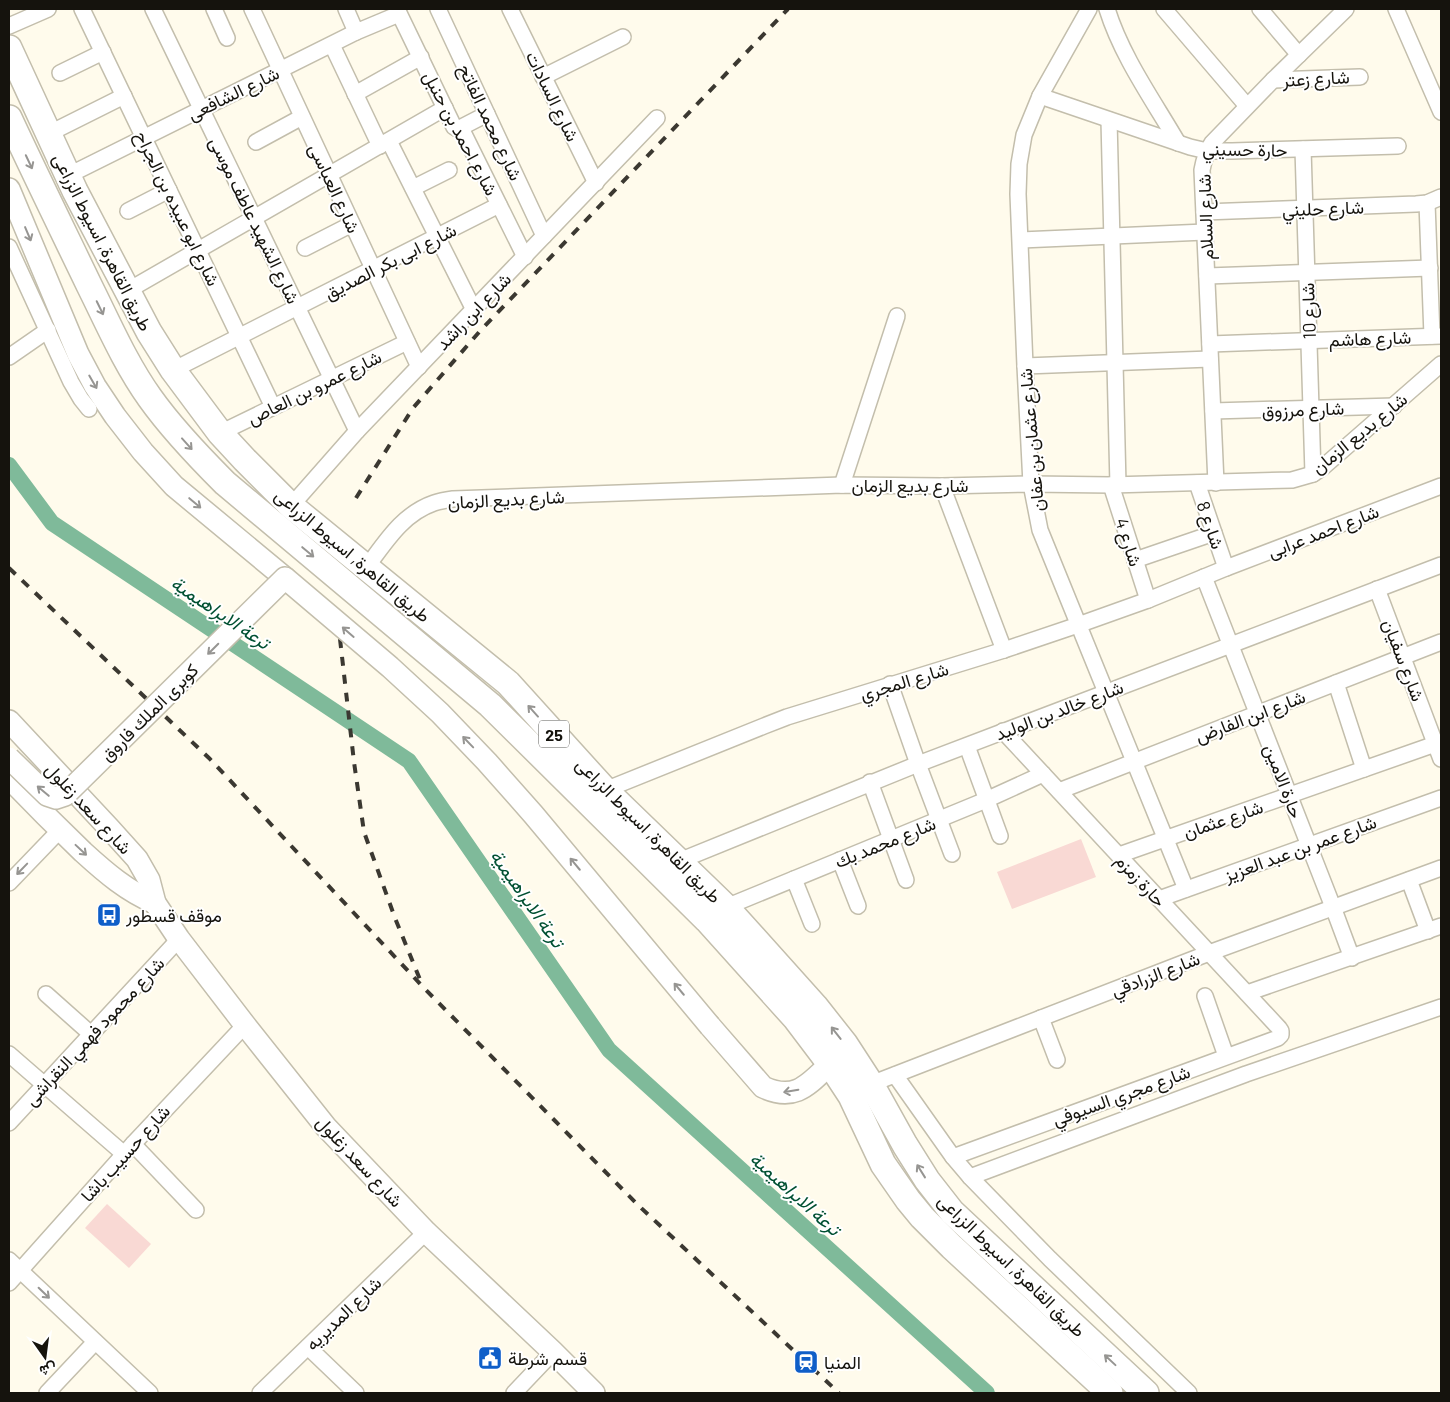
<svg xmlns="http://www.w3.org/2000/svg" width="1450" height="1402" font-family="Barlow,Vazirmatn,sans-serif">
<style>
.green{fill:#f9d9d4}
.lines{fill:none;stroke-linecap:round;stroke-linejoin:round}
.canal{stroke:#7fba9a;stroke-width:16}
.minor-casing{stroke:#c3beac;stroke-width:18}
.secondary-casing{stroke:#c3beac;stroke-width:24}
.trunk-casing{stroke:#c3beac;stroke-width:28}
.minor{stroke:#fff;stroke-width:15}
.secondary{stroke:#fff;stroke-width:21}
.trunk{stroke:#fff;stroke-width:25}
.rail{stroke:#3b3831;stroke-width:4;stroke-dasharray:9 9;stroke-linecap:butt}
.secondary-bridge-casing{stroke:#c3beac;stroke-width:24;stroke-linecap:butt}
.secondary-bridge{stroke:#fff;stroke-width:21}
.oneway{stroke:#969592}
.labels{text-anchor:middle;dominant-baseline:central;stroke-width:4;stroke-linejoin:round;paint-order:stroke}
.shield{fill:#fff;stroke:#5b5a56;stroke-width:1}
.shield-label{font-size:16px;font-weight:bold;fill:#15130d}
.street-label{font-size:18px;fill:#15130d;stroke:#fff}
.poi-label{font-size:18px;fill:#15130d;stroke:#fff;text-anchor:start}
.water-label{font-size:19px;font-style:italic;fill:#015032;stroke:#fff}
</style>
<rect width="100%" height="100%" fill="#fffbec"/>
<g class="green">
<polygon points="1081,839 1096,877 1012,909 997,872"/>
<polygon points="107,1204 151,1244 129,1268 85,1228"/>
</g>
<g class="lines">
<polyline class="canal" points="9,465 52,523 409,761 609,1050 987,1393"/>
<defs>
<g id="minor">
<polyline points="82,9 273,407"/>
<polyline points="153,9 357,431"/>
<polyline points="214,9 227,38"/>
<polyline points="252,9 419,367"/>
<polyline points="346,9 356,32"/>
<polyline points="397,9 454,127 463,132 525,257"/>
<polyline points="438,9 544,236"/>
<polyline points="510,9 596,183"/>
<polyline points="1089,9 1040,96 1024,135 1019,164 1018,194 1025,366 1031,484 1040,530 1186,889"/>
<path d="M1107,9c15,48 46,91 71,134"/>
<polyline points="1164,9 1247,106"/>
<polyline points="1260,9 1299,55"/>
<polyline points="1396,9 1441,112"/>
<polyline points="9,26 48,9"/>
<polyline points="332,45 380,146"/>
<polyline points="60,73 103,52"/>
<polyline points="543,77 623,37"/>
<polyline points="1273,80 1360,77"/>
<polyline points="355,94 421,57"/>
<polyline points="1040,96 1190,147 1207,151 1232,151 1398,146"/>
<polyline points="1109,120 1118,485"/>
<polyline points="458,129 487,114"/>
<polyline points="48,134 124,96"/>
<polyline points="389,141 474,310"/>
<polyline points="256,142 302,117"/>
<polyline points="1303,149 1313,474"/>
<polyline points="67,176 356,32 399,14"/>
<polyline points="413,188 449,170"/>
<polyline points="1427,203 1432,336"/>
<polyline points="128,211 169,190"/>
<polyline points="1204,212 1416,204 1427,203 1441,197"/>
<polyline points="1021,240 1205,232"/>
<polyline points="9,247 71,382 81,399 89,409"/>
<polyline points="305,248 352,224"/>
<polyline points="1207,276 1430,268"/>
<polyline points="127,291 445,108"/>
<polyline points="1210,344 1441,336"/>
<polyline points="9,357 48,330"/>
<polyline points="1025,366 1210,359"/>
<polyline points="173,370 499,205"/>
<polyline points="1213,411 1394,406"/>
<polyline points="220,433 407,342"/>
<polyline points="1197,483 1226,568"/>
<path d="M1216,483l-14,-313c2,-11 4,-18 10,-27l61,-63 73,-71"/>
<polyline points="842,485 897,316"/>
<polyline points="1111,485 1148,600"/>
<polyline points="942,486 1004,650"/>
<polyline points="291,506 357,431 657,118"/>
<polyline points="1135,560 1214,533"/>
<path d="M366,568c19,-25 36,-54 68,-65 6,-2 12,-3 19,-4l389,-14 100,1 89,-2 80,1 181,-5 21,-6 9,-6 119,-104"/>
<polyline points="1204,577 1333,907 1352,958"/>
<polyline points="1377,589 1441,759"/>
<polyline points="1336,683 1364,769"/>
<polyline points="890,684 918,764 952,854"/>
<polyline points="967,746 1000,836"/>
<polyline points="870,782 906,880"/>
<polyline points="605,790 764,726 787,717 1004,650 1078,625 1148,600 1226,568 1441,486"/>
<polyline points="1059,791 1441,642"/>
<polyline points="1119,855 1441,742"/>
<polyline points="840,860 858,906"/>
<polyline points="679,861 918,764 1441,565"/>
<polyline points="794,879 812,924"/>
<polyline points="1409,880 1428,931"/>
<polyline points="9,883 60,830"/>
<polyline points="1159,899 1441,798"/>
<polyline points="726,907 986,800 1043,774"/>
<polyline points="1247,993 1441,926"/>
<polyline points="46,994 92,1035"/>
<polyline points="1205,996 1226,1056"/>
<polyline points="1041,1018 1057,1060"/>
<polyline points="9,1054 124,1154"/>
<polyline points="895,1075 953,1157 970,1177 1050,1259 1189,1393"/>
<polyline points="871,1084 1209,953 1441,868"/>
<polyline points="9,1123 179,939"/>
<polyline points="133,1144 196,1210"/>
<polyline points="953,1157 1278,1038 1281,1035 1281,1031 1279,1028 1003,731"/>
<polyline points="970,1177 1246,1074 1441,1007"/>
<polyline points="9,1260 150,1393"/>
<polyline points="9,1283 133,1144 245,1025"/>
<polyline points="308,1347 356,1393"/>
<polyline points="47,1393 95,1342"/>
<polyline points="260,1393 426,1232"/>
<polyline points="514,1393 553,1352"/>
</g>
<g id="secondary">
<polyline points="9,189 78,354 95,386 115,416 143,452 174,486 285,578"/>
<polyline points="9,721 109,828 137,859 149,880 155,903 179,939 245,1025 326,1127 426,1232 553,1352 594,1393"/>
<path d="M9,778c24,25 49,50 74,74 23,21 44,39 72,51"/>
<path d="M710,1026l53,61c32,15 45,-2 67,-23"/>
</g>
<g id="trunk">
<polyline points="9,48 75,191 149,332 173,370 220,433 245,460 291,506 508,683 605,790 726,907 815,1006 845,1044 871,1084 905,1145 927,1180 952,1212 1146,1393"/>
<path d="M9,118c26,56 53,111 80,167 19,38 36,78 61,113 22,31 48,58 75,85l265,222 217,215 89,99 34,45 21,32 32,68 25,36 14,17 30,30 158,146"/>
</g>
</defs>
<use href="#minor" class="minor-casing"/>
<use href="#secondary" class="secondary-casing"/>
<use href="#trunk" class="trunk-casing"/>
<use href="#minor" class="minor"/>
<use href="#secondary" class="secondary"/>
<use href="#trunk" class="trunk"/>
<g class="rail">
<polyline points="356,498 413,408 480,331 788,9"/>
<polyline points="9,568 210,759 424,988 638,1205 839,1393"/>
<polyline points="340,639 354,762 364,832 395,918 421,982"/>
</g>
<defs>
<polyline id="secondary-bridge" points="9,758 47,795 56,798 65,795 285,578 390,667 440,713 487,762 533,814 710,1026"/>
</defs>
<use href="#secondary-bridge" class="secondary-bridge-casing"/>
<use href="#secondary-bridge" class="secondary-bridge"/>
</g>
<defs><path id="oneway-shaft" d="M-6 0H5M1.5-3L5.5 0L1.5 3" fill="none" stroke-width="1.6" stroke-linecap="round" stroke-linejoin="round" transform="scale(1.25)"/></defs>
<g class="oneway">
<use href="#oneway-shaft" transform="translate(29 162) rotate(65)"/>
<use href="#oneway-shaft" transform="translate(28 234) rotate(67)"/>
<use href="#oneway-shaft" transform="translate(100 308) rotate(64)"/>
<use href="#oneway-shaft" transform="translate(93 382) rotate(60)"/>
<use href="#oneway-shaft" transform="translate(187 444) rotate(48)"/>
<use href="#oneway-shaft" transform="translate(195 503) rotate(40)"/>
<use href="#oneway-shaft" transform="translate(308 552) rotate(40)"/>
<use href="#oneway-shaft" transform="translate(348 632) rotate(-139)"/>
<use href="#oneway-shaft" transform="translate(213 649) rotate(135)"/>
<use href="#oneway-shaft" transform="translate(533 711) rotate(-132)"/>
<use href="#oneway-shaft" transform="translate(468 742) rotate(-134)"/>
<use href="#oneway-shaft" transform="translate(43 791) rotate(-140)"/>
<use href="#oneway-shaft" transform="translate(81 850) rotate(43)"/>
<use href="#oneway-shaft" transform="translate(575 864) rotate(-130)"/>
<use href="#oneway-shaft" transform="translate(22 869) rotate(134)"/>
<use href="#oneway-shaft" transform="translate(679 989) rotate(-130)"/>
<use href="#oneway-shaft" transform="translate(836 1033) rotate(-128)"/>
<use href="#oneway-shaft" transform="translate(791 1091) rotate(170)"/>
<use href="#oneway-shaft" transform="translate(921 1171) rotate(-122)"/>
<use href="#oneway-shaft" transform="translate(44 1293) rotate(44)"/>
<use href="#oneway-shaft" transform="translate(1110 1360) rotate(-137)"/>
</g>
<defs>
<symbol id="bus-square" viewBox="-11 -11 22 22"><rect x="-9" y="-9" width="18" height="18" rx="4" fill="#0f5ec8" stroke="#fff"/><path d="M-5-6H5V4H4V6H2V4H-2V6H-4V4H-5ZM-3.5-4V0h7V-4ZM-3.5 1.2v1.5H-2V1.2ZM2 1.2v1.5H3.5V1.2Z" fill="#fff"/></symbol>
<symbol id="civic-square" viewBox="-11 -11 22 22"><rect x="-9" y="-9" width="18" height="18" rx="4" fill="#0f5ec8" stroke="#fff"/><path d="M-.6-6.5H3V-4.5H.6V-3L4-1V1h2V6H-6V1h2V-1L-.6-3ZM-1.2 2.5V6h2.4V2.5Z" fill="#fff"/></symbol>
<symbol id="station-square" viewBox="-11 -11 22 22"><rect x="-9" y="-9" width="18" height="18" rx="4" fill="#0f5ec8" stroke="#fff"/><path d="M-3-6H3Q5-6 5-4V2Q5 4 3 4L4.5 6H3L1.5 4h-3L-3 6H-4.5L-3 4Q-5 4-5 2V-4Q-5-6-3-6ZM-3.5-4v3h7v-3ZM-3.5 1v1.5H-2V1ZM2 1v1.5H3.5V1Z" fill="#fff"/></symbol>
</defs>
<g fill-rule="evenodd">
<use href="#bus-square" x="95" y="901" width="28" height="28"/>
<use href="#civic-square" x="476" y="1344" width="28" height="28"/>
<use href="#station-square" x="792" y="1348" width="28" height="28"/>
</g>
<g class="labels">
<rect class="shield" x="539" y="720.5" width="30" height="27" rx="4"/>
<g class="shield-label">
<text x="554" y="734">25</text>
</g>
<g class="street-label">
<text transform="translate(1316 78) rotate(-3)">شارع زعتر</text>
<text transform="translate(233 93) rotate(-26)">شارع الشافعى</text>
<text transform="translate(553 96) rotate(64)">شارع السادات</text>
<text transform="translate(491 122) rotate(65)">شارع محمد الفاتح</text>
<text transform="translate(461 133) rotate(62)">شارع احمد بن حنبل</text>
<text transform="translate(1245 149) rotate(1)">حارة حسيني</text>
<text transform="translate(335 188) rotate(65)">شارع العباسى</text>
<text transform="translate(178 208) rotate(64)">شارع ابو عبيده بن الجراح</text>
<text transform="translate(1323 208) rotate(-2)">شارع حليني</text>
<text transform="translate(1205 217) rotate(-92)">شارع السلام</text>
<text transform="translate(255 220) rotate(64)">شارع الشهيد عاطف موسى</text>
<text transform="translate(103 242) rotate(63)">طريق القاهرة, اسيوط الزراعى</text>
<text transform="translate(390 261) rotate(-27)">شارع ابى بكر الصديق</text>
<text transform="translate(473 311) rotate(-46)">شارع ابن راشد</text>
<text transform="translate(1308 311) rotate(-92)">شارع 10</text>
<text transform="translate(1370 338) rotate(-2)">شارع هاشم</text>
<text transform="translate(314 387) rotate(-26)">شارع عمرو بن العاص</text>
<text transform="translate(1303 409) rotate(-2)">شارع مرزوق</text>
<text transform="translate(1359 433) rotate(-39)">شارع بديع الزمان</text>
<text transform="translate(1031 440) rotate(-95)">شارع عثمان بن عفان</text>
<text x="910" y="485">شارع بديع الزمان</text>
<text transform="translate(506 499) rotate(-3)">شارع بديع الزمان</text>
<text transform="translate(1211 525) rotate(71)">شارع 8</text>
<text transform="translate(1323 531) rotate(-21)">شارع احمد عرابى</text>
<text transform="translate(1129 542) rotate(72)">شارع 4</text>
<text transform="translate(353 555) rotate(40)">طريق القاهرة, اسيوط الزراعى</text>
<text transform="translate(1404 660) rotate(69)">شارع سفيان</text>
<text transform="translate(904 681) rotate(-17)">شارع المجري</text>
<text transform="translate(1059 710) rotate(-21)">شارع خالد بن الوليد</text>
<text transform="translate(149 712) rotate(-45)">كوبرى الملك فاروق</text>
<text transform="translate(1250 716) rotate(-21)">شارع ابن الفارض</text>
<text transform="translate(1284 781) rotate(69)">حارة الامين</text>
<text transform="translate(89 808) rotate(47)">شارع سعد زغلول</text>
<text transform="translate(1223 819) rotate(-19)">شارع عثمان</text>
<text transform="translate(649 830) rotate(45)">طريق القاهرة, اسيوط الزراعى</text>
<text transform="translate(885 842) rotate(-22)">شارع محمد بك</text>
<text transform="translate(1300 848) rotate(-20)">شارع عمر بن عبد العزيز</text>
<text transform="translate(1141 880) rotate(47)">حارة زمزم</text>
<text transform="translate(1155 974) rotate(-21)">شارع الزرادقي</text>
<text transform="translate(94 1031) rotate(-47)">شارع محمود فهمي النقراشى</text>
<text transform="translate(1121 1095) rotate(-20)">شارع مجري السيوفي</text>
<text transform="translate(125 1153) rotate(-48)">شارع حسيب باشا</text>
<text transform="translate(360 1161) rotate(47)">شارع سعد زغلول</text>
<text transform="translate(1012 1265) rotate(44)">طريق القاهرة, اسيوط الزراعى</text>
<text transform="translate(343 1313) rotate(-44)">شارع المديريه</text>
</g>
<g class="poi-label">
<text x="126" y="915">موقف قسطور</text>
<text x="508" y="1358">قسم شرطة</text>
<text x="824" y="1362">المنيا</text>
</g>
<g class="water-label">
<text transform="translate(221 612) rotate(34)">ترعة الابراهيمية</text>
<text transform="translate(528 898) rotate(55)">ترعة الابراهيمية</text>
<text transform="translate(796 1193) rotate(42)">ترعة الابراهيمية</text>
</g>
</g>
<rect width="1450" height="1402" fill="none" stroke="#15130d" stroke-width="20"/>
<g transform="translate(45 1357) rotate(166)" stroke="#ffffff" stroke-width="4" paint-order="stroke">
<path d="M0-4L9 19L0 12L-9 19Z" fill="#15130d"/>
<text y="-8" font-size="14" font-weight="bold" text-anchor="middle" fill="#15130d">ش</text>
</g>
</svg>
